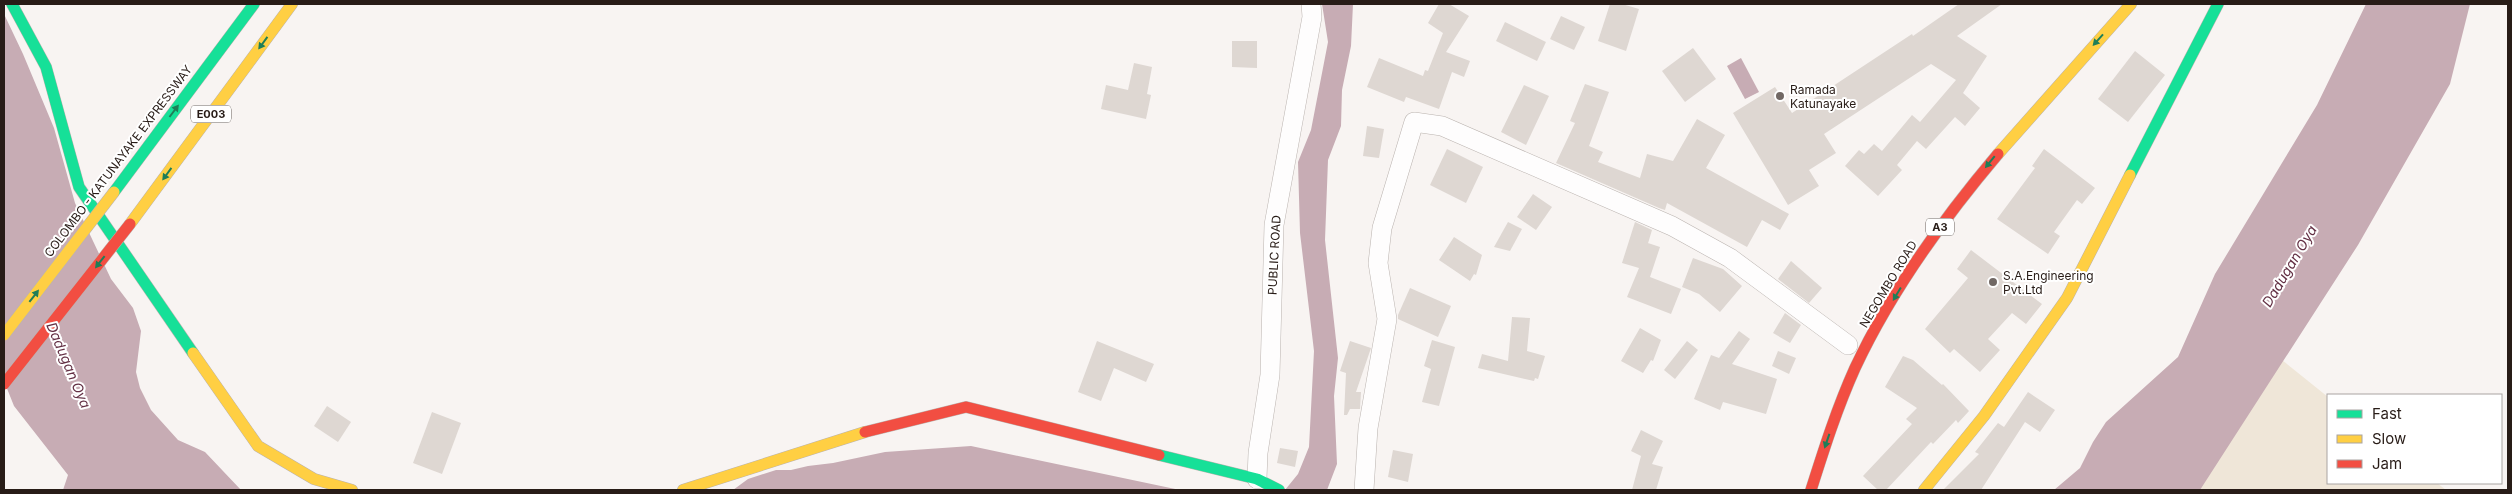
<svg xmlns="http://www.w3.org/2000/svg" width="2512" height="494" font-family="Inter,sans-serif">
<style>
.green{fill:#efe6d8}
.water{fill:#c7acb4}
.building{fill:#ded7d2}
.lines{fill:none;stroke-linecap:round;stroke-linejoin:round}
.street-casing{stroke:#bab3af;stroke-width:20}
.fast-casing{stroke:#bab3af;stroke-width:12}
.slow-casing{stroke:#bab3af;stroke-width:12}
.jam-casing{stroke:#bab3af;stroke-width:12}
.street{stroke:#fefdfd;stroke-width:19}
.fast{stroke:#16e098;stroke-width:11}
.slow{stroke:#ffcf43;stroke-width:11}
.jam{stroke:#f24e42;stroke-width:11}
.slow-bridge-casing{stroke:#bab3af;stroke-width:12;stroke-linecap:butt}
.jam-bridge-casing{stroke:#bab3af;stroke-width:12;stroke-linecap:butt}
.slow-bridge{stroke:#ffcf43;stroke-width:11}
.jam-bridge{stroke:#f24e42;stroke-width:11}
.oneway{fill:#1f7e58}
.poi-dot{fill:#716864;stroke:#fff;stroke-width:2}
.labels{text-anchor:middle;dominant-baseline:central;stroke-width:4;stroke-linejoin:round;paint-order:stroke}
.shield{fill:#fff;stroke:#68605d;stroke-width:1}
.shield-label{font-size:11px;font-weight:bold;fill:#281c17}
.poi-label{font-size:12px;fill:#281c17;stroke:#fff;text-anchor:start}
.street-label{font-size:12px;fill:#281c17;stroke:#fff}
.water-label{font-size:14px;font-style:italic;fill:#633044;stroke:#fff}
</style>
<rect width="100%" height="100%" fill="#f8f4f2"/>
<polygon class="green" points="2282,360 2328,397 2328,483 2437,483 2446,490 2197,490"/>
<g class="water">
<polygon points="1322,4 1353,4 1351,46 1342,90 1341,126 1328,160 1325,240 1338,358 1334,396 1337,464 1327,490 1285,490 1298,474 1309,447 1314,351 1300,233 1298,162 1311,130 1328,42"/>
<polygon points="2366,4 2470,4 2450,84 2358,245 2200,490 2054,490 2080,468 2093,442 2106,422 2178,357 2215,274 2317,105"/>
<polygon points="4,14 23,54 54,128 75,203 111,279 133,308 141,331 136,372 140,388 151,410 178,440 205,452 241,490 63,490 68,475 14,406 4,381"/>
<polygon points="1741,58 1759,92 1745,99 1727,66"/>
<polygon points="971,446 1180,490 733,490 748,479 776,470 791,470 808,466 833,463 885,452"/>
</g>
<g class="building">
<polygon points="1439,4 1449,4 1469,16 1446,52 1470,61 1464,77 1452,72 1439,109 1406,97 1404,102 1367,87 1379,58 1423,76 1425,70 1428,71 1443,33 1428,23"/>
<polygon points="1610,4 1622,4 1639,9 1626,51 1598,41"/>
<polygon points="1959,4 2002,4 1957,36 1987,56 1963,93 1980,108 1965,126 1955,117 1926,149 1917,141 1897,165 1902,170 1878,196 1845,166 1859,150 1864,154 1874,144 1882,151 1912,115 1920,122 1956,80 1931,64 1824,134 1836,153 1809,170 1819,186 1788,205 1733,113 1775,87 1792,113 1912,34 1913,36"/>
<polygon points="1561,16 1585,27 1574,50 1550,39"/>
<polygon points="1505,22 1546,42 1537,61 1496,41"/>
<polygon points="1232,41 1257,41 1257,68 1232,67"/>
<polygon points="1693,48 1716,79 1685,102 1662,71"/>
<polygon points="2135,51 2165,75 2128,122 2098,99"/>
<polygon points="1134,63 1152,67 1147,94 1151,95 1146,119 1101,109 1106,85 1128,90"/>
<polygon points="1585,84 1609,92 1589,146 1603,152 1598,162 1640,178 1647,154 1673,161 1697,119 1725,135 1706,168 1789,214 1780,230 1762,220 1747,247 1667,203 1665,210 1659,208 1556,163 1575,123 1570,121"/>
<polygon points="1524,85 1549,96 1526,145 1501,132"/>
<polygon points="1367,126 1384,129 1379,158 1363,156"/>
<polygon points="1447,149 1483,167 1466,203 1430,185"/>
<polygon points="2044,149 2095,188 2082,204 2077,200 2054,232 2060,236 2048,254 1997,219 2035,168 2032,166"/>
<polygon points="1533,194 1552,207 1536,230 1517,217"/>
<polygon points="1508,222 1522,229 1510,251 1494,247"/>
<polygon points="1635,222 1652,230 1646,250 1648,243 1660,247 1650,277 1681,289 1671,314 1627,297 1639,268 1622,263"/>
<polygon points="1454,237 1482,255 1476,275 1474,274 1470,281 1439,260"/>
<polygon points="1971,250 2042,304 2026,324 2012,313 1988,339 2000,350 1980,372 1954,349 1950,353 1925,329 1968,278 1957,269"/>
<polygon points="1693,258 1723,269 1742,286 1720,312 1699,294 1682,287"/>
<polygon points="1791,261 1822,288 1809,303 1778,279"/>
<polygon points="1410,288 1451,306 1438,337 1398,319 1398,315"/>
<polygon points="1785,313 1801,325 1790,343 1773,333"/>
<polygon points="1512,317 1530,318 1527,351 1545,356 1538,379 1535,378 1534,381 1478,368 1482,354 1508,361"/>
<polygon points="1640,328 1661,340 1653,361 1651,360 1643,373 1621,361"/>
<polygon points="1739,331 1750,339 1732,364 1777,379 1766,414 1723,402 1720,410 1694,399 1711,355 1719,358"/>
<polygon points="1432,340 1455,347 1439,406 1422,402 1431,369 1424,366"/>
<polygon points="1097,341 1154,364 1146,382 1114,368 1101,401 1078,392"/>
<polygon points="1350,341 1371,348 1356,392 1361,392 1360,409 1350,409 1347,415 1344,415 1346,373 1340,371"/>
<polygon points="1687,341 1698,350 1675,379 1664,370"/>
<polygon points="1778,351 1796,358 1789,374 1772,366"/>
<polygon points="1903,356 1913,360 1942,385 1943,384 1969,411 1958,423 1956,420 1933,444 1931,442 1886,490 1878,490 1863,476 1912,424 1906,419 1917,408 1885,387"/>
<polygon points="2028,392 2055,410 2040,432 2025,422 1981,490 1943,490 1979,454 1975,452 1998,423 2004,427"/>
<polygon points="327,406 351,422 338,442 314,426"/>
<polygon points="432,412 461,423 442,474 413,463"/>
<polygon points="1641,430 1663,441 1652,464 1663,467 1656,490 1632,490 1641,456 1631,451"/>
<polygon points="1280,448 1298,451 1295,467 1277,463"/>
<polygon points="1393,450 1413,454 1408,482 1388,477"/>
</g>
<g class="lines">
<defs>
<g id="street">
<polyline points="1257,479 1258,453 1270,375 1274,225 1312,17 1311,4"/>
<polyline points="1364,490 1368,428 1387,319 1378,263 1382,228 1414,122 1442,126 1672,226 1730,258 1848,345"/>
</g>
<g id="fast">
<polyline points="12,4 46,67 79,187 193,353"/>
<polyline points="2130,175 2218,4"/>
<polyline points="114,192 254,4"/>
<polyline points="1159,455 1257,479 1279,490"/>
</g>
<g id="slow">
<polyline points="1998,154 2131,4"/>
<polyline points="130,224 292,4"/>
<polyline points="193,353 258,446 314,479 352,490"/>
<polyline points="683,490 865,432"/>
<polyline points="1924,490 1984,416 2067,298 2130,175"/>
</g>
<g id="jam">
<polyline points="865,432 966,407 1159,455"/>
<path d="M1811,490c13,-41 26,-82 44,-122 36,-77 88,-149 143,-214"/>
</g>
</defs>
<use href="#street" class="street-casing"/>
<use href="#fast" class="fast-casing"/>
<use href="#slow" class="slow-casing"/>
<use href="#jam" class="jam-casing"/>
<use href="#street" class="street"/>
<use href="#fast" class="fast"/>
<use href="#slow" class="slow"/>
<use href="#jam" class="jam"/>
<defs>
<polyline id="slow-bridge" points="4,335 114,192"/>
<polyline id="jam-bridge" points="4,384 130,224"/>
</defs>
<use href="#slow-bridge" class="slow-bridge-casing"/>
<use href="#jam-bridge" class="jam-bridge-casing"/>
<use href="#slow-bridge" class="slow-bridge"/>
<use href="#jam-bridge" class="jam-bridge"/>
</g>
<defs><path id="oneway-solid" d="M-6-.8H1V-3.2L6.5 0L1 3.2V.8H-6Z" transform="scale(1.25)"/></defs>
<g class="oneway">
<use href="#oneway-solid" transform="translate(2098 40) rotate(132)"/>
<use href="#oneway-solid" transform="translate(263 43) rotate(126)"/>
<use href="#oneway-solid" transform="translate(174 111) rotate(-53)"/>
<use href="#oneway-solid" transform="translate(1990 162) rotate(129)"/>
<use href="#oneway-solid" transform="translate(167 174) rotate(126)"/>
<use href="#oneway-solid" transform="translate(100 262) rotate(128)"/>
<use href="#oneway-solid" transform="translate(1897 294) rotate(121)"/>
<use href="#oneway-solid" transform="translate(34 296) rotate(-52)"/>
<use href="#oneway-solid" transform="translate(1827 441) rotate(109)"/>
</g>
<g class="poi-dot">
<circle cx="1780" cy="96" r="5"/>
<circle cx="1993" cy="282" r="5"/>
</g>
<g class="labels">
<g class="shield">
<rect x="191" y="105.5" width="40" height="17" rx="4"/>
<rect x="1926" y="218.5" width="28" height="17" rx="4"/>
</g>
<g class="shield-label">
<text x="211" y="114">E003</text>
<text x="1940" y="227">A3</text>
</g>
<g class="poi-label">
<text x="1790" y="89">Ramada<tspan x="1790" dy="14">Katunayake</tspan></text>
<text x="2003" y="275">S.A.Engineering<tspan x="2003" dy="14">Pvt.Ltd</tspan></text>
</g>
<g class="street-label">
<text transform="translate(118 161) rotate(-53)">COLOMBO - KATUNAYAKE EXPRESSWAY</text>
<text transform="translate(1274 255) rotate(-87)">PUBLIC ROAD</text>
<text transform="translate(1888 284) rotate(-59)">NEGOMBO ROAD</text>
</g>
<g class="water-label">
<text transform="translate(2289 266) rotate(-59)">Dadugan Oya</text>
<text transform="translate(69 365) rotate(67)">Dadugan Oya</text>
</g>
</g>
<rect width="2512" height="494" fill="none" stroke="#281c17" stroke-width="10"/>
<rect x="2327" y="394" width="175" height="90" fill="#ffffff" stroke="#a9a4a2"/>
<rect x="2337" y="410" width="25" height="8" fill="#16e098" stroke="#a9a4a2"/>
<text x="2372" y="419" font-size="15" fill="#281c17">Fast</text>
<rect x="2337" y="435" width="25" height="8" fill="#ffcf43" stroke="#a9a4a2"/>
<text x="2372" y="444" font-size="15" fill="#281c17">Slow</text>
<rect x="2337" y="460" width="25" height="8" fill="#f24e42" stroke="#a9a4a2"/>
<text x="2372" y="469" font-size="15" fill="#281c17">Jam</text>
</svg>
